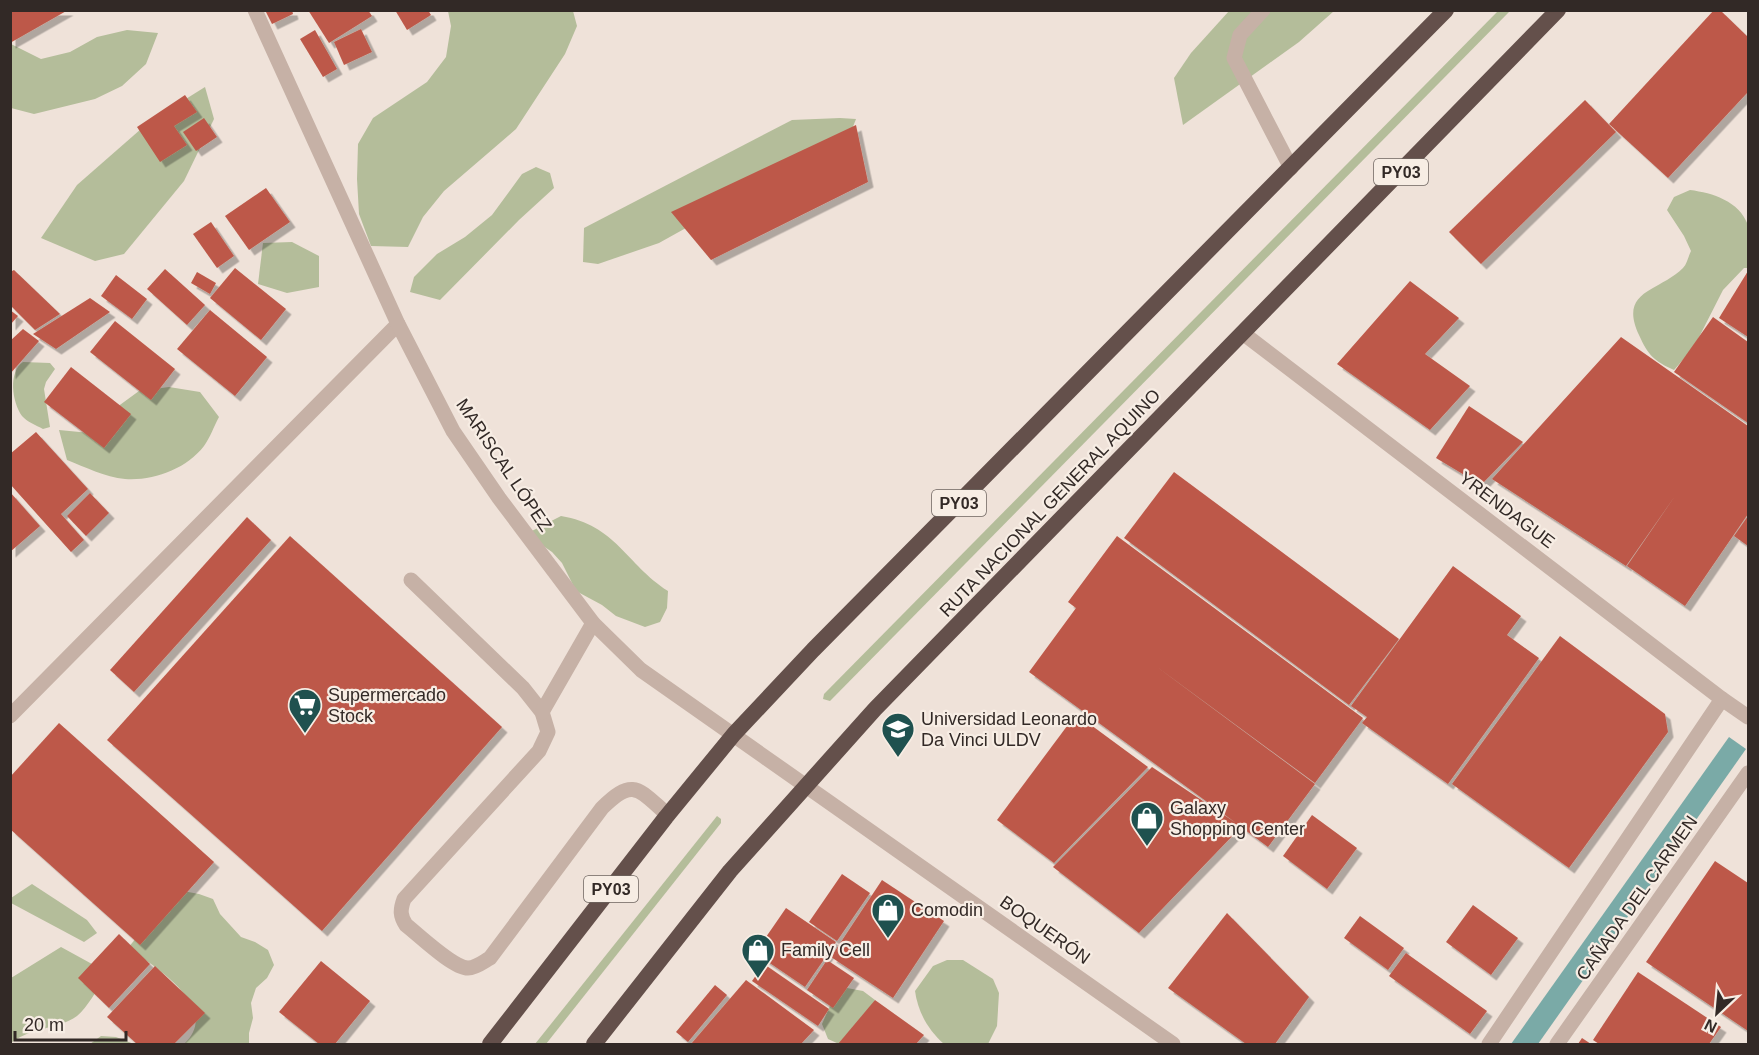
<svg xmlns="http://www.w3.org/2000/svg" width="1759" height="1055" font-family="Arial,sans-serif">
<style>
.green{fill:#b4bd9a}
.water{fill:#7aaaa7}
.building{fill:#bd5949;filter:url(#shadow)}
.lines{fill:none;stroke-linecap:round;stroke-linejoin:round}
.service{stroke:#c6b1a6;stroke-width:15}
.minor{stroke:#c6b1a6;stroke-width:15}
.tertiary{stroke:#c6b1a6;stroke-width:15}
.trunk{stroke:#64504b;stroke-width:16}
.labels{text-anchor:middle;dominant-baseline:central;stroke-width:4.5;stroke-linejoin:round;paint-order:stroke}
.shield{fill:#f7ede4;stroke:#6d645f;stroke-width:1.5}
.shield-label{font-size:16px;font-weight:bold;fill:#322926}
.street-label{font-size:18px;fill:#322926;stroke:#f7ede4}
.poi-label{font-size:18px;fill:#322926;stroke:#f7ede4;text-anchor:start}
</style>
<defs>
<filter id="shadow"><feDropShadow dx="5.5" dy="5.5" stdDeviation="0" flood-color="#0004"/></filter>
</defs>
<rect width="100%" height="100%" fill="#efe2d9"/>
<g class="green">
<polygon points="448,11 573,11 577,26 565,54 516,129 444,191 423,217 408,247 371,246 359,214 357,179 358,144 373,118 427,82 446,57 451,26"/>
<polygon points="1229,11 1334,11 1299,42 1183,125 1174,78 1191,53"/>
<polygon points="1498,11 1510,11 830,701 823,699 824,694"/>
<polygon points="127,30 158,33 146,64 122,86 95,99 34,114 11,108 11,44 41,59 70,52 97,37"/>
<polygon points="205,87 214,119 184,181 124,254 95,261 41,238 77,185 149,122"/>
<polygon points="840,118 856,119 849,137 659,243 598,264 583,262 584,228 792,120"/>
<polygon points="536,167 550,173 554,188 519,220 440,300 410,292 414,277 437,254 465,237 492,215 522,174"/>
<path d="M1690,190c23,3 49,11 58,35 3,10 0,33 0,43h-4l-21,22 -29,57 -20,23c-20,-9 -26,-15 -35,-35 -21,-45 20,-43 44,-67 4,-4 5,-11 8,-17l-7,-15 -17,-26 7,-13z"/>
<polygon points="292,242 319,256 319,287 287,293 258,284 263,243"/>
<path d="M23,362l27,1 5,6 -9,13 -2,7 6,38 -7,2c-7,-4 -16,-7 -21,-13 -10,-14 -14,-44 1,-54z"/>
<path d="M169,387l31,5 19,25c-5,9 -9,21 -15,29 -18,23 -50,35 -79,33 -20,-2 -40,-12 -58,-19l-8,-30 31,3 23,-23 26,-19z"/>
<path d="M561,516c55,9 65,48 107,75l-1,17 -7,14 -15,5 -29,-11 -14,-11 -26,-14 -14,-28 -10,-11 -26,-18z"/>
<polygon points="717,816 721,819 721,823 546,1044 535,1044"/>
<polygon points="32,884 87,920 97,933 84,942 11,903 11,898"/>
<path d="M183,891l16,3 14,5 7,15 21,23 14,5 13,8 6,15 -7,13 -11,10 -5,15 2,15 -4,15v11h-65c39,-36 -30,-78 -56,-96l30,-37z"/>
<path d="M61,947l31,17 13,13c-8,12 -17,30 -28,39 -20,14 -44,10 -66,27v-65z"/>
<path d="M947,960h16l30,19 6,14 -2,33 -9,18h-44c-16,-14 -26,-32 -29,-53l18,-25z"/>
<polygon points="847,988 863,991 875,1000 856,1030 839,1044 828,1039 822,1024 833,999"/>
<polygon points="101,1036 116,1037 134,1044 90,1044"/>
</g>
<polygon class="water" points="1729,737 1746,749 1538,1044 1511,1044"/>
<g class="building">
<polygon points="10,10 68,10 10,43"/>
<polygon points="265,10 292,10 293,14 272,24"/>
<polygon points="308,10 368,10 372,16 329,43"/>
<polygon points="395,10 428,10 431,15 407,30"/>
<polygon points="1714,10 1720,10 1748,37 1748,92 1668,178 1609,124"/>
<polygon points="361,29 372,52 344,65 334,42"/>
<polygon points="315,30 337,69 323,77 300,39"/>
<polygon points="185,95 197,112 174,126 187,145 160,162 137,127"/>
<polygon points="1585,100 1616,132 1481,264 1449,232"/>
<polygon points="204,118 217,137 196,151 183,132"/>
<polygon points="856,125 868,182 711,260 671,212"/>
<polygon points="266,188 290,222 249,250 225,216"/>
<polygon points="211,222 234,256 217,268 193,234"/>
<polygon points="235,268 286,309 261,340 210,298"/>
<polygon points="165,269 205,305 187,325 147,289"/>
<polygon points="14,270 60,314 35,330 10,305 10,272"/>
<polygon points="1748,271 1748,337 1719,318"/>
<polygon points="197,272 216,283 210,294 191,283"/>
<polygon points="116,275 147,299 132,319 101,296"/>
<polygon points="1410,281 1459,318 1425,354 1470,386 1430,430 1337,364"/>
<polygon points="90,298 110,312 56,349 33,334"/>
<polygon points="10,310 18,316 10,325"/>
<polygon points="210,310 267,357 235,396 177,349"/>
<polygon points="1713,317 1748,342 1748,423 1674,372"/>
<polygon points="115,321 175,369 151,400 90,352"/>
<polygon points="23,329 39,341 10,374 10,341"/>
<polygon points="1621,337 1748,426 1748,514 1685,606 1627,566 1675,496 1626,566 1492,479"/>
<polygon points="71,367 131,414 104,448 44,402"/>
<polygon points="1469,406 1523,442 1481,485 1436,458"/>
<polygon points="36,432 88,489 61,514 84,540 71,552 10,484 10,454"/>
<polygon points="1174,472 1399,639 1349,705 1124,538"/>
<polygon points="10,492 40,526 10,552"/>
<polygon points="90,493 109,513 86,536 67,516"/>
<polygon points="1748,516 1748,546 1734,536"/>
<polygon points="247,517 271,540 134,692 110,670"/>
<polygon points="290,536 502,727 322,931 107,740"/>
<polygon points="1117,536 1363,718 1315,783 1153,664 1315,784 1268,847 1241,827 1139,933 1053,867 1152,767 1236,823 1029,672 1076,608 1068,602"/>
<polygon points="1453,566 1521,616 1507,635 1539,658 1448,784 1362,723 1367,717 1351,706"/>
<polygon points="1560,636 1665,714 1668,732 1569,868 1452,784"/>
<polygon points="1076,714 1148,767 1054,863 997,820"/>
<polygon points="59,723 214,862 140,945 10,829 10,777"/>
<polygon points="1312,815 1357,848 1327,889 1283,856"/>
<polygon points="1715,861 1748,883 1748,1031 1646,962"/>
<polygon points="842,874 870,893 837,941 809,922"/>
<polygon points="882,880 944,921 893,998 831,957"/>
<polygon points="1473,905 1518,938 1491,975 1446,942"/>
<polygon points="786,908 836,942 805,987 755,953"/>
<polygon points="1227,913 1309,997 1275,1044 1246,1044 1168,988"/>
<polygon points="1360,916 1404,948 1388,970 1344,938"/>
<polygon points="119,934 150,964 109,1008 78,978"/>
<polygon points="1406,953 1487,1011 1470,1034 1389,976"/>
<polygon points="827,960 854,978 833,1008 807,990"/>
<polygon points="321,961 370,1001 335,1044 319,1044 279,1012"/>
<polygon points="764,964 829,1009 818,1026 752,981"/>
<polygon points="155,966 205,1013 174,1044 137,1044 107,1017"/>
<polygon points="1638,972 1721,1027 1709,1044 1599,1044 1593,1040"/>
<polygon points="746,980 814,1030 801,1044 691,1044"/>
<polygon points="715,985 727,995 688,1042 676,1032"/>
<polygon points="875,1000 924,1035 916,1044 838,1044"/>
<polygon points="1582,1038 1591,1044 1578,1044"/>
</g>
<g class="lines">
<g class="service">
<polyline points="1263,10 1240,35 1234,58 1291,168"/>
<path d="M411,580l112,108 19,24 6,20 -9,19 -135,148c-4,11 -4,17 2,26 14,11 47,43 62,43 8,0 15,-6 22,-10l112,-150c32,-32 37,-18 66,7"/>
<polyline points="542,712 593,623"/>
<polyline points="1489,1044 1722,699"/>
<polyline points="1557,1044 1748,773"/>
</g>
<g class="minor">
<polyline points="1244,334 1722,699 1748,717"/>
<polyline points="10,716 398,324"/>
</g>
<polyline class="tertiary" points="255,10 398,324 453,431 499,498 593,623 641,670 1173,1044"/>
<g class="trunk">
<polyline points="490,1044 666,817 734,734 813,650 1446,10"/>
<polyline points="594,1044 730,871 875,709 1558,10"/>
</g>
</g>
<defs>
<symbol id="supermarket-pin" viewBox="-11 -11 22 30"><path d="M0 17L-7.5 6A9.5 9.5 0 1 1 7.5 6Z" fill="#1f514f" stroke="#f7ede4"/><path d="M-6-5.5h2.5l.6 2H6L4.5 2H-2.5L-4.4-4H-6ZM-1.5 3.2a1.3 1.3 0 1 0 .1 0ZM3 3.2a1.3 1.3 0 1 0 .1 0Z" fill="#fff"/></symbol>
<symbol id="school-pin" viewBox="-11 -11 22 30"><path d="M0 17L-7.5 6A9.5 9.5 0 1 1 7.5 6Z" fill="#1f514f" stroke="#f7ede4"/><path d="M0-5L7-2L0 1L-7-2ZM-4 1L0 2.5L4 1V4Q0 6-4 4Z" fill="#fff"/></symbol>
<symbol id="shop-pin" viewBox="-11 -11 22 30"><path d="M0 17L-7.5 6A9.5 9.5 0 1 1 7.5 6Z" fill="#1f514f" stroke="#f7ede4"/><path d="M-5-2.5h2.3a2.7 3.5 0 0 1 5.4 0H5L5.5 6h-11ZM-1.5-2.5h3a1.5 2.3 0 0 0-3 0Z" fill="#fff"/></symbol>
</defs>
<g fill-rule="evenodd">
<use href="#supermarket-pin" x="286" y="686" width="38" height="52"/>
<use href="#school-pin" x="879" y="710" width="38" height="52"/>
<use href="#shop-pin" x="1128" y="799" width="38" height="52"/>
<use href="#shop-pin" x="869" y="891" width="38" height="52"/>
<use href="#shop-pin" x="739" y="931" width="38" height="52"/>
</g>
<g class="labels">
<g class="shield">
<rect x="1374" y="159" width="54" height="26" rx="4.5"/>
<rect x="932" y="490" width="54" height="26" rx="4.5"/>
<rect x="584" y="876" width="54" height="26" rx="4.5"/>
</g>
<g class="shield-label">
<text x="1401" y="172">PY03</text>
<text x="959" y="503">PY03</text>
<text x="611" y="889">PY03</text>
</g>
<g class="street-label">
<text transform="translate(504 465) rotate(56)">MARISCAL LÓPEZ</text>
<text transform="translate(1050 503) rotate(-46)">RUTA NACIONAL GENERAL AQUINO</text>
<text transform="translate(1507 510) rotate(37)">YRENDAGUE</text>
<text transform="translate(1637 898) rotate(-55)">CAÑADA DEL CARMEN</text>
<text transform="translate(1045 930) rotate(35)">BOQUERÓN</text>
</g>
<g class="poi-label">
<text x="328" y="695">Supermercado<tspan x="328" dy="21">Stock</tspan></text>
<text x="921" y="719">Universidad Leonardo<tspan x="921" dy="21">Da Vinci ULDV</tspan></text>
<text x="1170" y="808">Galaxy<tspan x="1170" dy="21">Shopping Center</tspan></text>
<text x="911" y="910">Comodin</text>
<text x="781" y="950">Family Cell</text>
</g>
</g>
<rect width="1759" height="1055" fill="none" stroke="#322926" stroke-width="24"/>
<g transform="translate(1717 1013) rotate(206)" stroke="#f7ede4" stroke-width="4.5" paint-order="stroke">
<path d="M0-4.5L10 22L0 15L-10 22Z" fill="#322926"/>
<text y="-9" font-size="16" font-weight="bold" text-anchor="middle" fill="#322926">N</text>
</g>
<path d="M15 1031v9h111v-9" fill="none" stroke="#322926" stroke-width="3"/>
<text x="24" y="1031" font-size="18" fill="#322926" stroke="#f7ede4" stroke-width="4.5" paint-order="stroke">20 m</text>
</svg>
